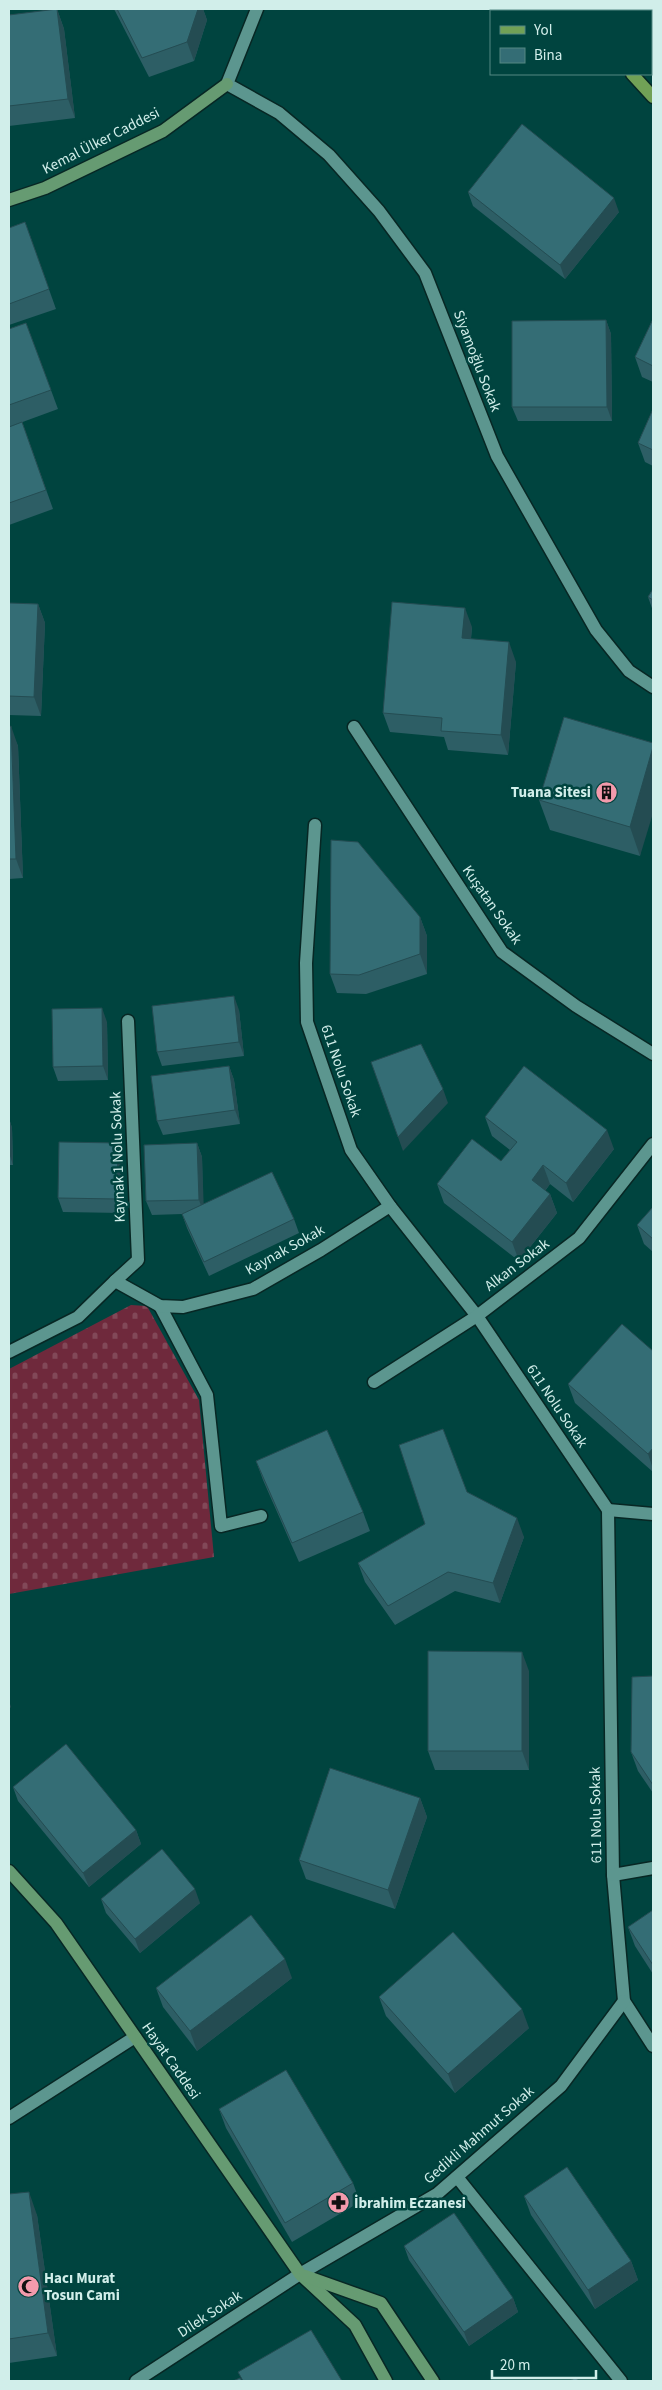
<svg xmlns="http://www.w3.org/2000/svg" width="662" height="2390" font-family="'Source Sans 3',sans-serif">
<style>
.cemetery{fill:url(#cemetery-stones)}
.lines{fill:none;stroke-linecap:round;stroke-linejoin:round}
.lane-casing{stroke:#072724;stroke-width:15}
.street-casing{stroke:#072724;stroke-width:15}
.secondary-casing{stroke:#072724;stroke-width:15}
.primary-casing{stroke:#072724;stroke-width:15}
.lane{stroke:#5c968f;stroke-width:12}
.street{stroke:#5c968f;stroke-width:12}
.secondary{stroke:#669b72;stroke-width:12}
.primary{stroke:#71a156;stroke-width:12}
.wall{fill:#2d5e65}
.shaded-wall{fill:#244c52}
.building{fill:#346d75;stroke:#244c52}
.labels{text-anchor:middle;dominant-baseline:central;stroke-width:5;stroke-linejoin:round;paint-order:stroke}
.street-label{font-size:15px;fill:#d1eeea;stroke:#00443f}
.poi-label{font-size:15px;font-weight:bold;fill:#d1eeea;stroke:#00443f;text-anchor:start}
</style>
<defs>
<pattern id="cemetery-stones" width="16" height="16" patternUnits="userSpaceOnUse" patternTransform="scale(1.25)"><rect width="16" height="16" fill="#6f293c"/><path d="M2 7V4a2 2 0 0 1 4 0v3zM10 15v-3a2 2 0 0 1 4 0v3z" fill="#824858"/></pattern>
</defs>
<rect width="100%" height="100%" fill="#00443f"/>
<polygon class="cemetery" points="131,1305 147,1306 199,1400 214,1557 9,1594 9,1369"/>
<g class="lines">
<defs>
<g id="lane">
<polyline points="115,1281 138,1260 128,1021"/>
<polyline points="160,1306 207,1395 221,1526 261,1516"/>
</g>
<g id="street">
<polyline points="257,9 227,84 279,113 329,155 379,211 425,273 497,456 596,630 629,671 653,687"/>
<polyline points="354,727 502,952 576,1006 653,1054"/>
<polyline points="315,825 306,963 307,1022 351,1150 390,1206 477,1316 608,1510 613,1875 624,2001 653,2046"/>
<polyline points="9,1352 78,1317 115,1281 160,1306 183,1307 253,1289 321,1250 390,1206"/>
<polyline points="374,1382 477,1316 579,1238 653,1144"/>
<polyline points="608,1510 653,1514"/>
<polyline points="613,1875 653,1868"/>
<polyline points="9,2118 135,2037"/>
<polyline points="457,2177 621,2381"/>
<polyline points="136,2381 300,2274 437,2194 561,2086 624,2001"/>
</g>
<g id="secondary">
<polyline points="9,200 45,188 163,131 227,84"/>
<polyline points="9,1871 56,1923 300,2274 355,2325 386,2381"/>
<polyline points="305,2276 381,2303 433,2381"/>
</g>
<g id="primary">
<polyline points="570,9 573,11"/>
<polyline points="632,74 653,97"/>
</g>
</defs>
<use href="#lane" class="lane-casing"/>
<use href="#street" class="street-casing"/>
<use href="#secondary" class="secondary-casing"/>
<use href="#primary" class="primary-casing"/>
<use href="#lane" class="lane"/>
<use href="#street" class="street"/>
<use href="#secondary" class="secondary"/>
<use href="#primary" class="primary"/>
</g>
<g class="wall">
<polygon points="57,9 64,29 75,118 9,126 9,15"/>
<polygon points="114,9 203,9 207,20 194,61 149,77"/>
<polygon points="468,192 619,212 565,279 473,206"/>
<polygon points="25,222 56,309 9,325 9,228"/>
<polygon points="653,319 653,382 642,377 635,357"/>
<polygon points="606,320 611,334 612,421 518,421 512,407"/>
<polygon points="26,323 58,409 9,427 9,329"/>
<polygon points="653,409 653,466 645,462 638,443"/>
<polygon points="22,422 53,509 9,525 9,427"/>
<polygon points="653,589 653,611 648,597"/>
<polygon points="9,603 38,604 45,623 41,716 9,715"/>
<polygon points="472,627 471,639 516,662 508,755 448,750 444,737 390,732 383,713"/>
<polygon points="9,727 18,746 23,878 9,879"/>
<polygon points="653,743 640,856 550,830 539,800"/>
<polygon points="420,917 427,936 427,974 366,994 337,993 330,974"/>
<polygon points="239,1010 244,1056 162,1066 157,1052"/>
<polygon points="107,1022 108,1080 58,1081 53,1067"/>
<polygon points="229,1066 234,1080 240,1124 163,1135 157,1121"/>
<polygon points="485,1117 614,1149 573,1202 550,1184 545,1191 550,1194 557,1213 519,1261 444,1203 437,1184 501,1161 510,1150 492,1136"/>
<polygon points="9,1118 12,1128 13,1165 9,1165"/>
<polygon points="118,1143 123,1157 122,1213 63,1212 58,1198"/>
<polygon points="197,1143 202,1157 203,1204 294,1219 299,1233 209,1276 187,1228 182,1214 152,1215 146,1201"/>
<polygon points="653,1207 653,1252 644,1244 637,1225"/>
<polygon points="653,1351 653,1472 575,1403 568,1384"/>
<polygon points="256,1461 363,1512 370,1531 299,1562 263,1480"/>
<polygon points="467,1492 524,1537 500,1603 455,1591 395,1625 365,1582 358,1563 425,1524"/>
<polygon points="529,1671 529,1770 435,1770 428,1751"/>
<polygon points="653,1676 653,1793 638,1771 631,1752"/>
<polygon points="13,1787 136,1830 141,1844 89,1887 18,1801"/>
<polygon points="420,1798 427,1817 395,1909 306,1879 299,1860"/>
<polygon points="101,1899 200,1903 140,1953 106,1913"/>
<polygon points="653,1910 653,1974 635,1946 628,1927"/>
<polygon points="292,1978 197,2051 163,2007 156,1988"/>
<polygon points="379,1997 529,2028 455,2093 386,2016"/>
<polygon points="219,2109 353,2183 360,2202 292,2242 226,2128"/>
<polygon points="9,2194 37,2215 57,2356 9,2363"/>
<polygon points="524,2196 631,2261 638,2280 595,2309 531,2215"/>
<polygon points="404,2246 513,2298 518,2312 469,2346 409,2260"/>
</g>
<g class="shaded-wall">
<polygon points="57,9 64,29 75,118 68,99"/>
<polygon points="198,9 203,9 207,20 194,61 187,42"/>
<polygon points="614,198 619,212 565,279 560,265"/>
<polygon points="606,320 611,334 612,421 607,407"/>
<polygon points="38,604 45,623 41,716 34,697"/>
<polygon points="465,608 472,627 469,658 462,638"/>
<polygon points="509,642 516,662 508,755 501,735"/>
<polygon points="11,726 18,746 23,878 16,859"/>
<polygon points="653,747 653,813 640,856 630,827"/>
<polygon points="420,917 427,936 427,974 420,954"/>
<polygon points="234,996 239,1010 244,1056 239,1042"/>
<polygon points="102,1008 107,1022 108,1080 103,1066"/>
<polygon points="229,1066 234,1080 240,1124 235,1110"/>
<polygon points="443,1089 448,1103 403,1151 398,1137"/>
<polygon points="9,1118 12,1128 13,1165 9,1153"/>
<polygon points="607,1130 614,1149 573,1202 566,1183"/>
<polygon points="118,1143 123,1157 122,1213 117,1199"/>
<polygon points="197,1143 202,1157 204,1214 199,1200"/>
<polygon points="543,1165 550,1184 539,1199 532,1180"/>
<polygon points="550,1194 557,1213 519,1261 512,1242"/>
<polygon points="653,1448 653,1469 648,1454"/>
<polygon points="517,1518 524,1537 500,1603 493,1583"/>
<polygon points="522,1652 529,1671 529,1770 522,1751"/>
<polygon points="9,1701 11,1707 9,1709"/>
<polygon points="420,1798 427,1817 395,1909 388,1890"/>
<polygon points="136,1830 141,1844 89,1887 83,1873"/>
<polygon points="195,1889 200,1903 140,1953 135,1939"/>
<polygon points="285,1959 292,1978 197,2051 190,2031"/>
<polygon points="522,2009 529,2028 455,2093 448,2074"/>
<polygon points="29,2192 37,2215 57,2356 48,2333"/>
<polygon points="631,2261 638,2280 595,2309 588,2290"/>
<polygon points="513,2298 518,2312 469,2346 464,2332"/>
</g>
<g class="building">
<polygon points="57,9 68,99 9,106 9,15"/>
<polygon points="117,9 198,9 187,42 142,58"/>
<polygon points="522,124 614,198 560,265 468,192"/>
<polygon points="25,222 49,289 9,304 9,228"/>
<polygon points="653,319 653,366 635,357"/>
<polygon points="606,320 607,407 512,407 512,321"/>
<polygon points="26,323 51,390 9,405 9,329"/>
<polygon points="653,409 653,450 638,443"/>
<polygon points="22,422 46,490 9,503 9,427"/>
<polygon points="653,589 653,600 648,597"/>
<polygon points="392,602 465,608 462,638 509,642 501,735 441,731 442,718 383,713"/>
<polygon points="9,603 38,604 34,697 9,696"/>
<polygon points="564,717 653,743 653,747 630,827 539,800"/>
<polygon points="11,726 16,859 9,859 9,727"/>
<polygon points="331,840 358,842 420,917 420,954 359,975 330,974"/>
<polygon points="234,996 239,1042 157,1052 152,1006"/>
<polygon points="102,1008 103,1066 53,1067 52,1009"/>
<polygon points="421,1044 443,1089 398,1137 371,1062"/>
<polygon points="229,1066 235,1110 157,1121 151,1076"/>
<polygon points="524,1066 607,1130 566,1183 543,1165 532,1180 550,1194 512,1242 437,1184 472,1139 501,1161 517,1142 485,1117"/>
<polygon points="59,1142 118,1143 117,1199 58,1198"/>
<polygon points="197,1143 199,1200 146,1201 144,1145"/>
<polygon points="272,1172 294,1219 204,1262 182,1214"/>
<polygon points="653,1207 653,1239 637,1225"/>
<polygon points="622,1324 653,1351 653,1448 648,1454 568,1384"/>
<polygon points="443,1429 467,1492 517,1518 493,1583 448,1572 388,1606 358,1563 425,1524 399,1445"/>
<polygon points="327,1430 363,1512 292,1543 256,1461"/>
<polygon points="428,1651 522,1652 522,1751 428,1751"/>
<polygon points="653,1676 653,1785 631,1752 632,1677"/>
<polygon points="66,1744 136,1830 83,1873 13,1787"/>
<polygon points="330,1768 420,1798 388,1890 299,1860"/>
<polygon points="162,1849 195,1889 135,1939 101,1899"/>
<polygon points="653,1910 653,1965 628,1927"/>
<polygon points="251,1915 285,1959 190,2031 156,1988"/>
<polygon points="453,1932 522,2009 448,2074 379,1997"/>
<polygon points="286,2070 353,2183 285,2223 219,2109"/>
<polygon points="567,2167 631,2261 588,2290 524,2196"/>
<polygon points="29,2192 48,2333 9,2339 9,2194"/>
<polygon points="454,2213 513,2298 464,2332 404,2246"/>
<polygon points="311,2330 342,2381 243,2381 238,2372"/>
<polygon points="576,2377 578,2381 570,2381"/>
<polygon points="240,2378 242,2381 233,2381"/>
</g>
<defs>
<symbol id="building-disc" viewBox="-11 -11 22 22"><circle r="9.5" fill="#f39aac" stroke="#00443f"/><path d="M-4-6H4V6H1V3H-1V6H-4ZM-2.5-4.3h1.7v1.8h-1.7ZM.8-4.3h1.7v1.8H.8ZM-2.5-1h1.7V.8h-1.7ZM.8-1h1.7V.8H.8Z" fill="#111"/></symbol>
<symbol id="pharmacy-disc" viewBox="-11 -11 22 22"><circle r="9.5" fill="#f39aac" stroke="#00443f"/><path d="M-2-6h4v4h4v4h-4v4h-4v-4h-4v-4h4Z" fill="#111"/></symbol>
<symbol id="mosque-disc" viewBox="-11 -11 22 22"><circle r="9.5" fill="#f39aac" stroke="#00443f"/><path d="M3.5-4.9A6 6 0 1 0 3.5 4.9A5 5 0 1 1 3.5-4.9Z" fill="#111"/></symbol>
</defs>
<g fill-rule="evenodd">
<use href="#building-disc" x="594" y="780" width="25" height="25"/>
<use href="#pharmacy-disc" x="326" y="2190" width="25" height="25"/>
<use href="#mosque-disc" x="16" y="2274" width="25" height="25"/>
</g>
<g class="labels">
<g class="street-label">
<text transform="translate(101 141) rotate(-27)">Kemal Ülker Caddesi</text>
<text transform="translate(477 361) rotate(69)">Siyamoğlu Sokak</text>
<text transform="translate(492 905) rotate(55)">Kuşatan Sokak</text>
<text transform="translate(341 1071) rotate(71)">611 Nolu Sokak</text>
<text transform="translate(118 1157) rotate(-92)">Kaynak 1 Nolu Sokak</text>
<text transform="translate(285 1250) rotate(-29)">Kaynak Sokak</text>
<text transform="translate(517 1265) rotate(-37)">Alkan Sokak</text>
<text transform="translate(557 1406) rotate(56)">611 Nolu Sokak</text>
<text transform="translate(596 1815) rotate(-91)">611 Nolu Sokak</text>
<text transform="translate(171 2061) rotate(55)">Hayat Caddesi</text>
<text transform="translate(479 2135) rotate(-41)">Gedikli Mahmut Sokak</text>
<text transform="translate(210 2314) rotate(-33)">Dilek Sokak</text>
</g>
<g class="poi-label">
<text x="591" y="792" text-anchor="end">Tuana Sitesi</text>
<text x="354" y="2203">İbrahim Eczanesi</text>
<text x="44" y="2278">Hacı Murat<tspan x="44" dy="17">Tosun Cami</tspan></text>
</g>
</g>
<rect width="662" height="2390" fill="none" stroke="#d1eeea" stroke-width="20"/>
<rect x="490" y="10" width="162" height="65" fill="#00443f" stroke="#548883"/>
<rect x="500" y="26" width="25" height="8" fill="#71a156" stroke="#548883"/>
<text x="534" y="35" font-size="15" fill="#d1eeea">Yol</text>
<rect x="500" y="48" width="25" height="15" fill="#346d75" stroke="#548883"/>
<text x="534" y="60" font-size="15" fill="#d1eeea">Bina</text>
<path d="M492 2370v8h104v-8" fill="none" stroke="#d1eeea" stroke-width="2.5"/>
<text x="500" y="2370" font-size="15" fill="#d1eeea" stroke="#00443f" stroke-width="4" paint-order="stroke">20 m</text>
</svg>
